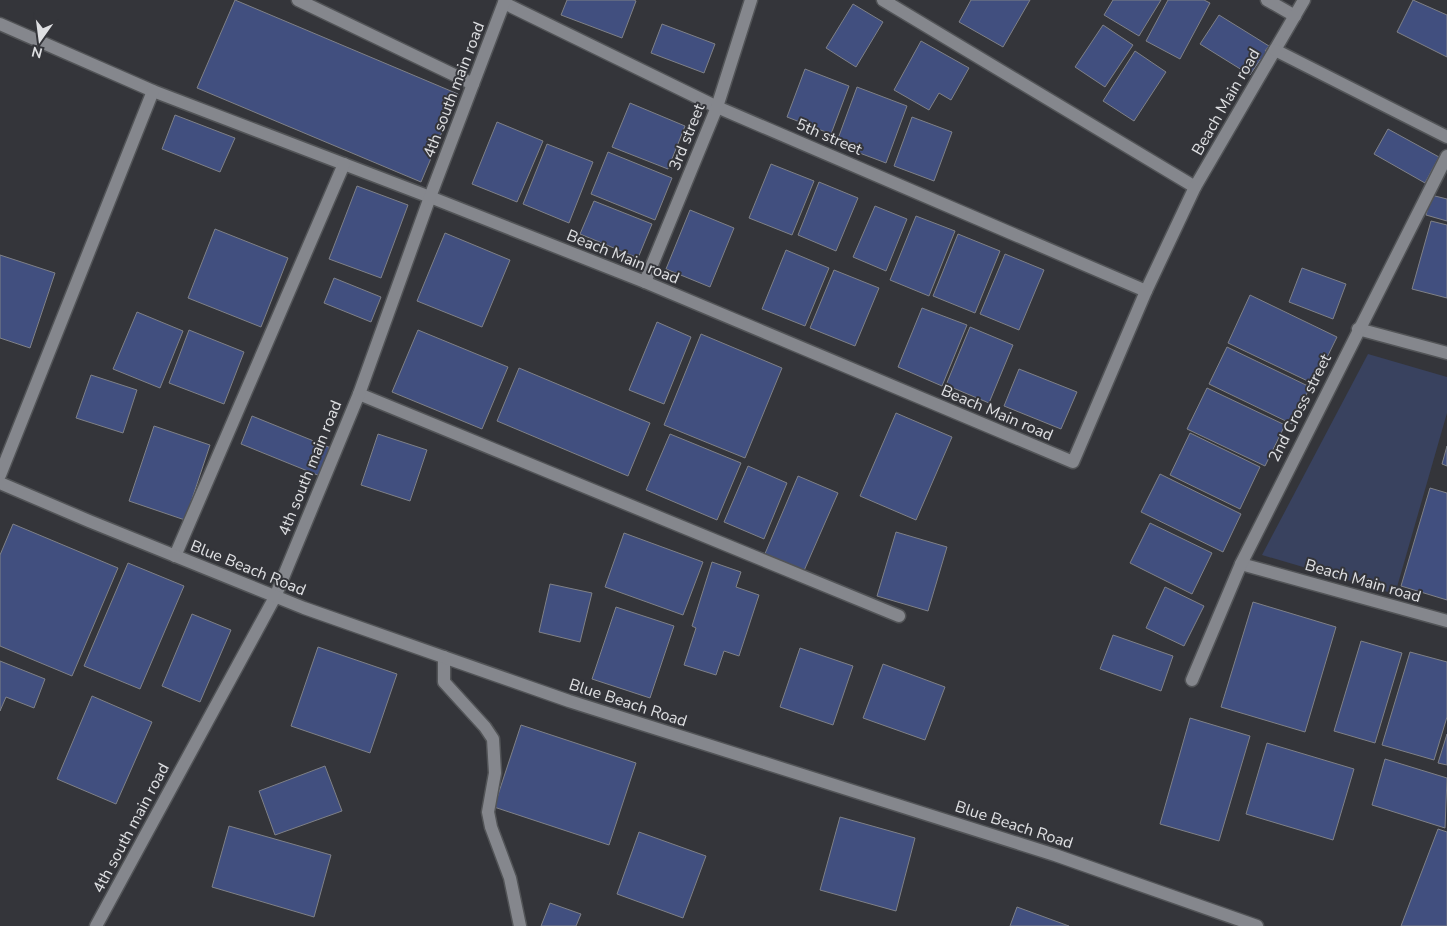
<svg xmlns="http://www.w3.org/2000/svg" width="1447" height="926" font-family="'Nunito Sans',sans-serif">
<style>
.green{fill:#39425f}
.building{fill:#414f7f;stroke:#7f8187}
.lines{fill:none;stroke-linecap:round;stroke-linejoin:round}
.street-casing{stroke:#525457;stroke-width:15}
.secondary-casing{stroke:#525457;stroke-width:15}
.street{stroke:#85878d;stroke-width:12}
.secondary{stroke:#85878d;stroke-width:12}
.labels{text-anchor:middle;dominant-baseline:central;stroke-width:4;stroke-linejoin:round;paint-order:stroke}
.street-label{font-size:16px;fill:#dfe0e3;stroke:#34353a}
</style>
<rect width="100%" height="100%" fill="#34353a"/>
<polygon class="green" points="1368,354 1447,377 1447,413 1395,594 1262,555"/>
<g class="building">
<polygon points="235,0 458,94 421,182 197,88"/>
<polygon points="567,0 634,0 636,1 622,38 561,15"/>
<polygon points="971,0 1030,0 1003,47 959,22"/>
<polygon points="1113,0 1161,0 1139,36 1104,15"/>
<polygon points="1168,0 1204,0 1210,3 1180,59 1146,41"/>
<polygon points="1413,0 1447,15 1447,57 1397,32"/>
<polygon points="853,4 883,22 856,67 826,48"/>
<polygon points="1219,15 1269,46 1265,51 1269,53 1263,61 1260,60 1250,75 1200,44"/>
<polygon points="662,24 715,44 704,73 651,53"/>
<polygon points="1103,25 1133,45 1105,87 1075,67"/>
<polygon points="921,41 969,68 951,100 939,93 929,110 894,90"/>
<polygon points="1135,51 1166,72 1134,121 1103,101"/>
<polygon points="805,69 849,86 831,134 787,117"/>
<polygon points="857,87 907,106 886,163 836,144"/>
<polygon points="630,103 685,126 668,169 612,147"/>
<polygon points="175,115 235,138 220,172 162,149"/>
<polygon points="912,117 952,132 934,181 894,166"/>
<polygon points="497,122 543,141 517,202 472,184"/>
<polygon points="1388,129 1439,157 1425,183 1374,154"/>
<polygon points="547,144 593,162 569,223 523,204"/>
<polygon points="608,152 672,178 655,220 591,194"/>
<polygon points="771,164 814,181 792,235 749,218"/>
<polygon points="819,182 858,198 836,251 798,235"/>
<polygon points="357,186 408,205 381,278 329,259"/>
<polygon points="1431,195 1447,199 1447,221 1426,215"/>
<polygon points="594,201 652,224 638,258 580,234"/>
<polygon points="875,206 907,219 886,271 853,257"/>
<polygon points="690,210 734,228 710,287 666,269"/>
<polygon points="916,216 955,231 929,296 890,280"/>
<polygon points="1431,221 1447,225 1447,298 1412,289"/>
<polygon points="215,229 288,258 261,327 188,298"/>
<polygon points="445,233 510,260 482,327 417,301"/>
<polygon points="958,234 1000,251 975,313 933,296"/>
<polygon points="786,250 829,268 805,326 762,309"/>
<polygon points="1005,254 1044,270 1019,330 980,314"/>
<polygon points="0,255 55,273 30,348 0,338"/>
<polygon points="1302,268 1346,284 1333,319 1289,302"/>
<polygon points="834,270 879,288 855,346 810,328"/>
<polygon points="334,278 381,297 371,322 324,303"/>
<polygon points="1250,295 1337,337 1314,384 1228,343"/>
<polygon points="922,308 967,325 942,386 898,367"/>
<polygon points="137,312 183,331 160,388 113,369"/>
<polygon points="657,322 691,337 664,404 629,390"/>
<polygon points="970,327 1013,345 989,403 946,385"/>
<polygon points="189,330 244,352 224,404 169,383"/>
<polygon points="418,330 508,367 482,429 392,392"/>
<polygon points="701,334 782,368 745,458 664,425"/>
<polygon points="1227,347 1310,387 1292,424 1209,384"/>
<polygon points="519,368 650,423 628,476 497,421"/>
<polygon points="1019,369 1077,392 1061,429 1004,406"/>
<polygon points="91,375 137,390 123,433 76,418"/>
<polygon points="1207,388 1285,425 1265,466 1187,429"/>
<polygon points="896,413 952,437 916,520 860,496"/>
<polygon points="252,416 331,448 320,476 241,444"/>
<polygon points="154,426 210,445 185,520 129,501"/>
<polygon points="1190,433 1260,467 1240,509 1170,475"/>
<polygon points="378,434 427,450 410,501 361,485"/>
<polygon points="670,434 741,463 717,520 646,490"/>
<polygon points="1447,446 1447,466 1442,464"/>
<polygon points="748,466 787,483 764,539 724,522"/>
<polygon points="1160,474 1241,514 1223,552 1141,512"/>
<polygon points="798,476 838,493 803,573 764,556"/>
<polygon points="1430,488 1447,493 1447,600 1401,586"/>
<polygon points="1150,523 1212,553 1192,594 1130,563"/>
<polygon points="13,524 118,568 72,676 0,646 0,555"/>
<polygon points="896,532 947,547 928,611 877,596"/>
<polygon points="624,533 703,562 683,615 605,587"/>
<polygon points="712,562 741,572 736,587 759,595 739,656 724,651 716,675 684,665 696,628 692,626"/>
<polygon points="128,563 184,586 140,689 84,666"/>
<polygon points="550,584 592,593 580,642 539,632"/>
<polygon points="1165,587 1204,606 1184,646 1146,628"/>
<polygon points="1253,602 1336,627 1305,732 1221,707"/>
<polygon points="616,607 674,626 650,698 592,679"/>
<polygon points="192,614 231,630 200,702 162,686"/>
<polygon points="1113,635 1173,656 1161,691 1100,669"/>
<polygon points="1361,641 1402,653 1375,743 1334,731"/>
<polygon points="318,647 397,674 370,753 291,726"/>
<polygon points="800,648 853,666 833,725 780,707"/>
<polygon points="1410,652 1447,662 1447,717 1434,760 1382,745"/>
<polygon points="0,661 45,679 34,708 6,697 0,711"/>
<polygon points="883,664 945,687 925,740 863,718"/>
<polygon points="92,696 152,722 116,804 57,779"/>
<polygon points="1190,718 1250,736 1219,841 1160,824"/>
<polygon points="521,725 636,763 609,845 494,807"/>
<polygon points="1447,734 1447,765 1438,763"/>
<polygon points="1267,743 1354,769 1333,840 1246,814"/>
<polygon points="1385,759 1447,778 1445,828 1372,805"/>
<polygon points="325,766 342,811 275,835 259,791"/>
<polygon points="840,817 915,838 896,911 820,890"/>
<polygon points="229,826 331,855 314,917 212,887"/>
<polygon points="1438,829 1447,832 1447,926 1401,926"/>
<polygon points="639,832 706,856 683,918 617,894"/>
<polygon points="550,903 581,914 576,926 541,926"/>
<polygon points="1017,907 1069,926 1010,926"/>
</g>
<g class="lines">
<defs>
<g id="street">
<polyline points="298,0 473,84"/>
<polyline points="883,0 1195,187"/>
<polyline points="1267,0 1295,16"/>
<polyline points="504,3 717,107 1146,291"/>
<polyline points="0,24 153,91 430,197 645,282 1073,462 1146,291 1195,187 1304,0"/>
<polyline points="1275,50 1447,137"/>
<polyline points="645,282 717,107 751,0"/>
<polyline points="1358,329 1447,353"/>
<polyline points="359,394 899,616"/>
<polyline points="0,475 153,91"/>
<polyline points="175,556 344,164"/>
<polyline points="1241,564 1447,621"/>
<polyline points="444,657 444,682 485,727 493,739 495,773 488,812 491,827 510,878 520,926"/>
<polyline points="1192,680 1241,564 1447,156"/>
<polyline points="96,926 275,597 359,394 430,197 505,0"/>
</g>
<polyline id="secondary" points="0,483 89,521 304,608 569,701 1055,855 1257,926"/>
</defs>
<use href="#street" class="street-casing"/>
<use href="#secondary" class="secondary-casing"/>
<use href="#street" class="street"/>
<use href="#secondary" class="secondary"/>
</g>
<g class="labels">
<g class="street-label">
<text transform="translate(454 90) rotate(-69)">4th south main road</text>
<text transform="translate(1226 102) rotate(-60)">Beach Main road</text>
<text transform="translate(687 137) rotate(-68)">3rd street</text>
<text transform="translate(829 137) rotate(23)">5th street</text>
<text transform="translate(623 257) rotate(22)">Beach Main road</text>
<text transform="translate(1300 408) rotate(-63)">2nd Cross street</text>
<text transform="translate(997 413) rotate(23)">Beach Main road</text>
<text transform="translate(310 468) rotate(-68)">4th south main road</text>
<text transform="translate(248 568) rotate(22)">Blue Beach Road</text>
<text transform="translate(1363 581) rotate(16)">Beach Main road</text>
<text transform="translate(628 703) rotate(18)">Blue Beach Road</text>
<text transform="translate(1014 825) rotate(18)">Blue Beach Road</text>
<text transform="translate(131 828) rotate(-62)">4th south main road</text>
</g>
</g>
<g transform="translate(40 40) rotate(194)" stroke="#34353a" stroke-width="4" paint-order="stroke">
<path d="M0-4L9 19L0 12L-9 19Z" fill="#dfe0e3"/>
<text y="-8" font-size="14" font-weight="bold" text-anchor="middle" fill="#dfe0e3">N</text>
</g>
</svg>
